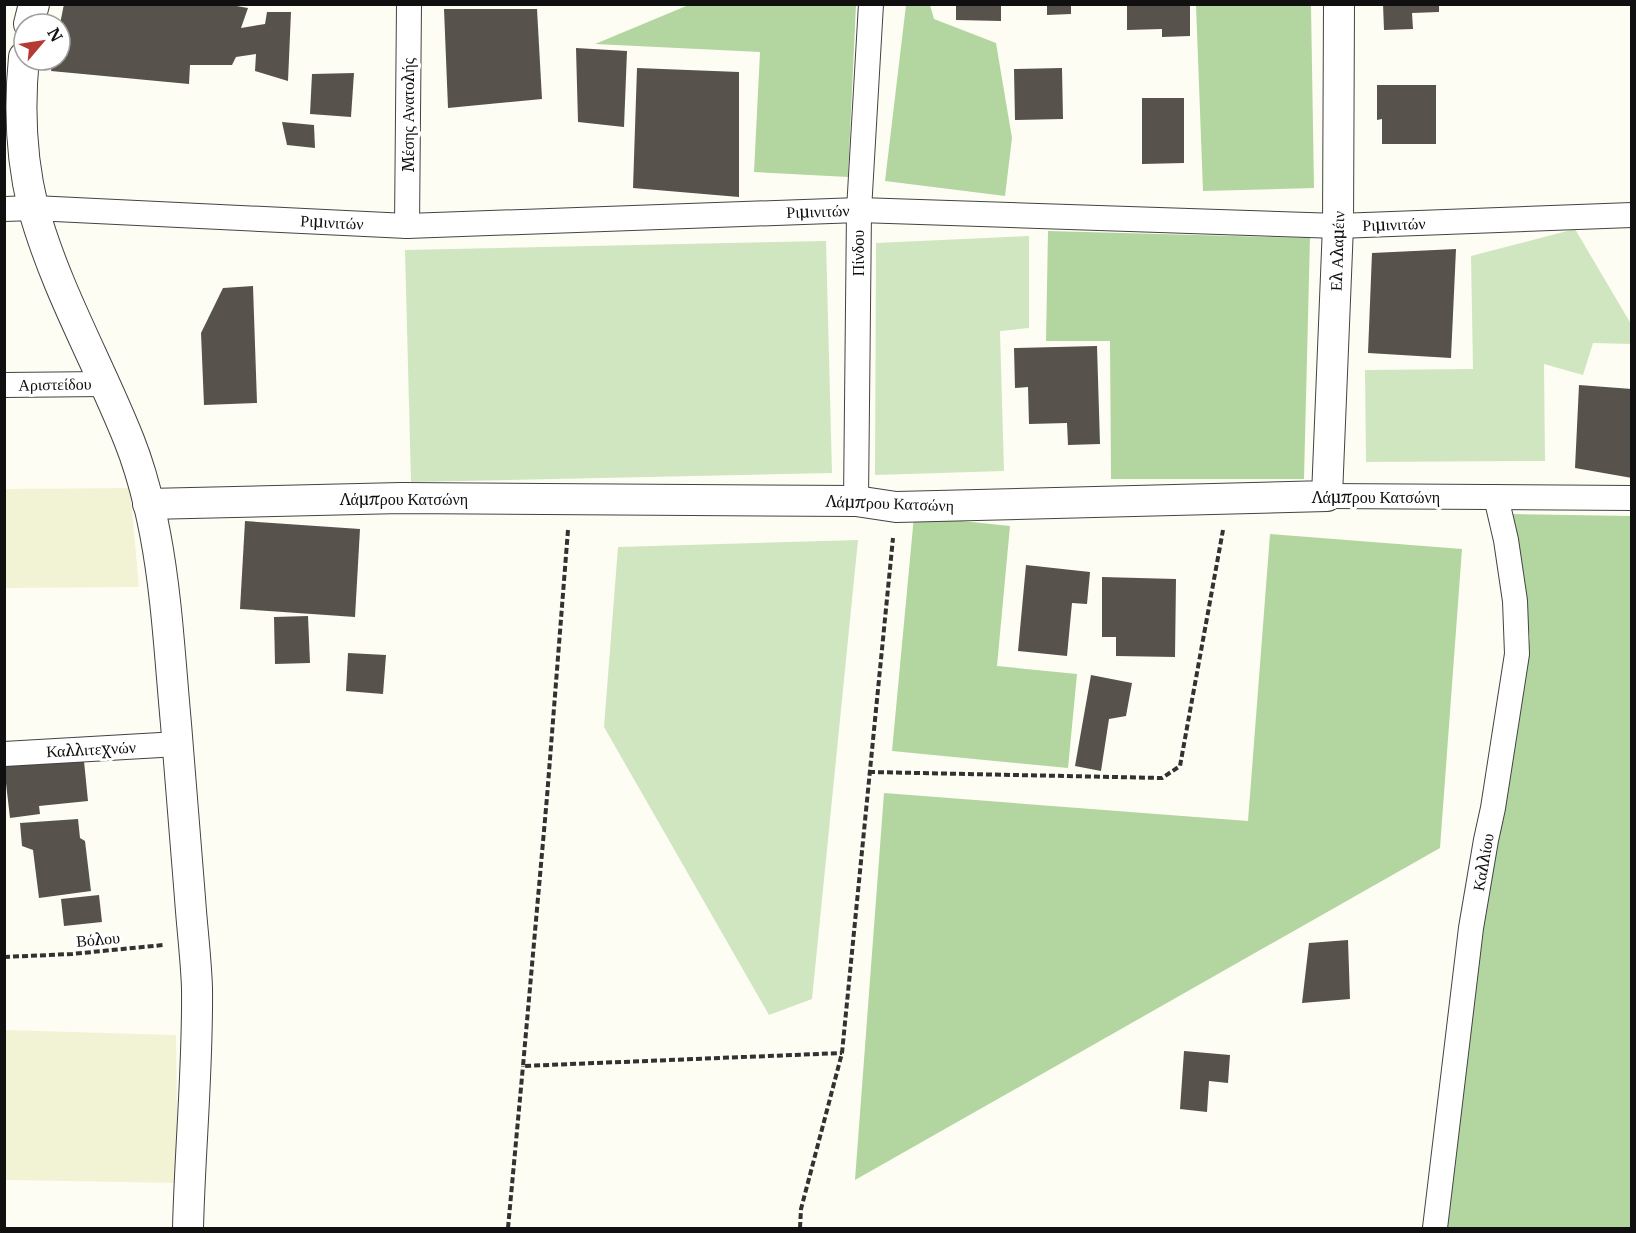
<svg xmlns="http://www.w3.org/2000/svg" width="1636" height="1233" font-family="Merriweather,serif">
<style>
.farmland{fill:#f2f3d5}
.green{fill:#d0e6c0}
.forest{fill:#b3d6a0}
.building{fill:#58524d}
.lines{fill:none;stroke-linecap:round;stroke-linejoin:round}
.minor-casing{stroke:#434343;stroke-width:26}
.tertiary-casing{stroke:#434343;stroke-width:32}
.path{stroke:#323232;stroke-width:4;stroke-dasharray:6 3;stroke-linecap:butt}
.minor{stroke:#fff;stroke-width:24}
.tertiary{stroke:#fff;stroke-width:30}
.labels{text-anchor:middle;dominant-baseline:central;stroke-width:6;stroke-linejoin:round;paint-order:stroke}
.street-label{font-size:16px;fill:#101010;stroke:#fff}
</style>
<rect width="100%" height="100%" fill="#fefdf4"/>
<g class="farmland">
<polygon points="130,488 139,587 5,588 4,489"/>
<polygon points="5,1030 176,1035 178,1183 5,1180"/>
</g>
<g class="green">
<polygon points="1575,229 1631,324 1631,344 1593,343 1583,375 1544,364 1545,461 1366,462 1365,370 1473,369 1471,256"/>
<polygon points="1029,236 1029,328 1000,331 1004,471 875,475 876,243"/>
<polygon points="826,241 832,473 411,482 405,250"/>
<polygon points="858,540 812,999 769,1015 604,727 618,547"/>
</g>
<g class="forest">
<polygon points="691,4 856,5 848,177 754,172 760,52 595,44"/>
<polygon points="906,5 930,5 934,19 996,43 1012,138 1005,196 885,181"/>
<polygon points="1196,5 1311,5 1314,188 1203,191"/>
<polygon points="1048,231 1310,238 1304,479 1111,479 1110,341 1046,341"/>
<polygon points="1511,514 1631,516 1631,1228 1444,1228 1477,948 1530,638"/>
<polygon points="914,516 1010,526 997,666 1077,674 1068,768 892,751"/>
<polygon points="1270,534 1462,549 1440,848 855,1180 884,793 1248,821"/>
</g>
<g class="building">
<polygon points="64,4 225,4 248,8 241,28 265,24 267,12 291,12 288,81 255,71 256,54 236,57 232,65 190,65 189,84 51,71 53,60 60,60 60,24"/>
<polygon points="956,4 1001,4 1001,21 956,20"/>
<polygon points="1047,4 1071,4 1071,14 1047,15"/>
<polygon points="1127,4 1190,4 1190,36 1162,37 1162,29 1127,30"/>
<polygon points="1383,4 1439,4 1439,12 1412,13 1413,29 1384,30"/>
<polygon points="444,9 537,9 542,99 448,108"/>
<polygon points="576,48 627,51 624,127 578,122"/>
<polygon points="637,68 739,72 739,197 633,188"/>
<polygon points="1062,68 1063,119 1015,120 1014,69"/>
<polygon points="354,73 351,117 310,114 312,74"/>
<polygon points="1377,85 1436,85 1436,144 1382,144 1382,119 1377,120"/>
<polygon points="1142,98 1184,98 1184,163 1142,164"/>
<polygon points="282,122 314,125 315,148 287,145"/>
<polygon points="1456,249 1451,358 1368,353 1372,253"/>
<polygon points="253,286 257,403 204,405 201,333 223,288"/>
<polygon points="1097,346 1100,444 1068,445 1067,423 1029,424 1028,387 1015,388 1014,348"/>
<polygon points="1579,385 1632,389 1632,478 1575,468"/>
<polygon points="245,521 360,529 355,617 240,609"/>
<polygon points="1026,565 1090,572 1087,604 1072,603 1067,656 1018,651"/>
<polygon points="1102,577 1176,579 1175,657 1116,656 1116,637 1102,637"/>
<polygon points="308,616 310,663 275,664 274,617"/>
<polygon points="348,653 386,655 383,694 346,691"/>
<polygon points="1091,675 1132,683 1126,716 1109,719 1101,771 1075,766"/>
<polygon points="84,761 88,801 39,806 40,814 10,818 4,766"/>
<polygon points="78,819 80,838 85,841 91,891 39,898 33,850 22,846 20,823"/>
<polygon points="99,895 102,922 64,926 61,899"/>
<polygon points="1348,940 1350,999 1302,1003 1309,943"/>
<polygon points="1184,1051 1230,1055 1228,1083 1209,1081 1207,1112 1180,1109"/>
</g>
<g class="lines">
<defs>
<g id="minor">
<polyline points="4,209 34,208 407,226 859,210 1338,226 1632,215"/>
<polyline points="407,226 409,4"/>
<polyline points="4,385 105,384"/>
<polyline points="1327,496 1632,498"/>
<polyline points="856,501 859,210 871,4"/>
<polyline points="4,754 178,744"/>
<polyline points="1435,1228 1471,928 1486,840 1493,808 1517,654 1515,601 1506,540 1496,497"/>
</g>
<g id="tertiary">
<polyline points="29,24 34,4"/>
<path d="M24,57c-5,50 -3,101 9,150 22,81 65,155 96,233 12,30 20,62 26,93 12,63 15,127 21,191 5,58 9,116 14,174 2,30 6,60 7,90 1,80 -7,160 -9,240"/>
<polyline points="148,504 401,498 856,501 896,507 1327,496 1338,226 1339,4"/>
</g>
</defs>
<use href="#minor" class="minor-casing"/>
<use href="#tertiary" class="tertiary-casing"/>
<g class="path">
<polyline points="568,530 547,797 523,1066 842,1053"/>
<polyline points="869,772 1162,778 1180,766 1223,530"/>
<polyline points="4,957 72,954 163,945"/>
<polyline points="508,1228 523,1066"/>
<polyline points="800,1228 801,1209 842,1053 893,538"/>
</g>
<use href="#minor" class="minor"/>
<use href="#tertiary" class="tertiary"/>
</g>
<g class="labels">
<g class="street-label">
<text transform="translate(408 115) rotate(-90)">Μέσης Ανατολής</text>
<text transform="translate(818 211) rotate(-2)">Ριμινιτών</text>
<text transform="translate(332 222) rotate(3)">Ριμινιτών</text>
<text transform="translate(1394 224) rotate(-2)">Ριμινιτών</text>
<text transform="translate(1337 251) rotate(-88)">Ελ Αλαμέιν</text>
<text transform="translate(858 253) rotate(-90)">Πίνδου</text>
<text transform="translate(55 384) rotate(-1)">Αριστείδου</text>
<text x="1376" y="497">Λάμπρου Κατσώνη</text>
<text x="404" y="499">Λάμπρου Κατσώνη</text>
<text transform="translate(890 503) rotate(2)">Λάμπρου Κατσώνη</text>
<text transform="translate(91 749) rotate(-3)">Καλλιτεχνών</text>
<text transform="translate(1483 862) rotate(-80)">Καλλίου</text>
<text transform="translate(98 939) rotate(-5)">Βόλου</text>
</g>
</g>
<rect width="1636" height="1233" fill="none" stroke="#101010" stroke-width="12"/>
<g transform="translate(42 42) rotate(61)"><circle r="28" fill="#ffffff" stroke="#9f9f9f" stroke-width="1.5"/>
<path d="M0-4.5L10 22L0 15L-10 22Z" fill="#b43a34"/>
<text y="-9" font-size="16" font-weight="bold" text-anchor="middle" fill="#101010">N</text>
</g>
</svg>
